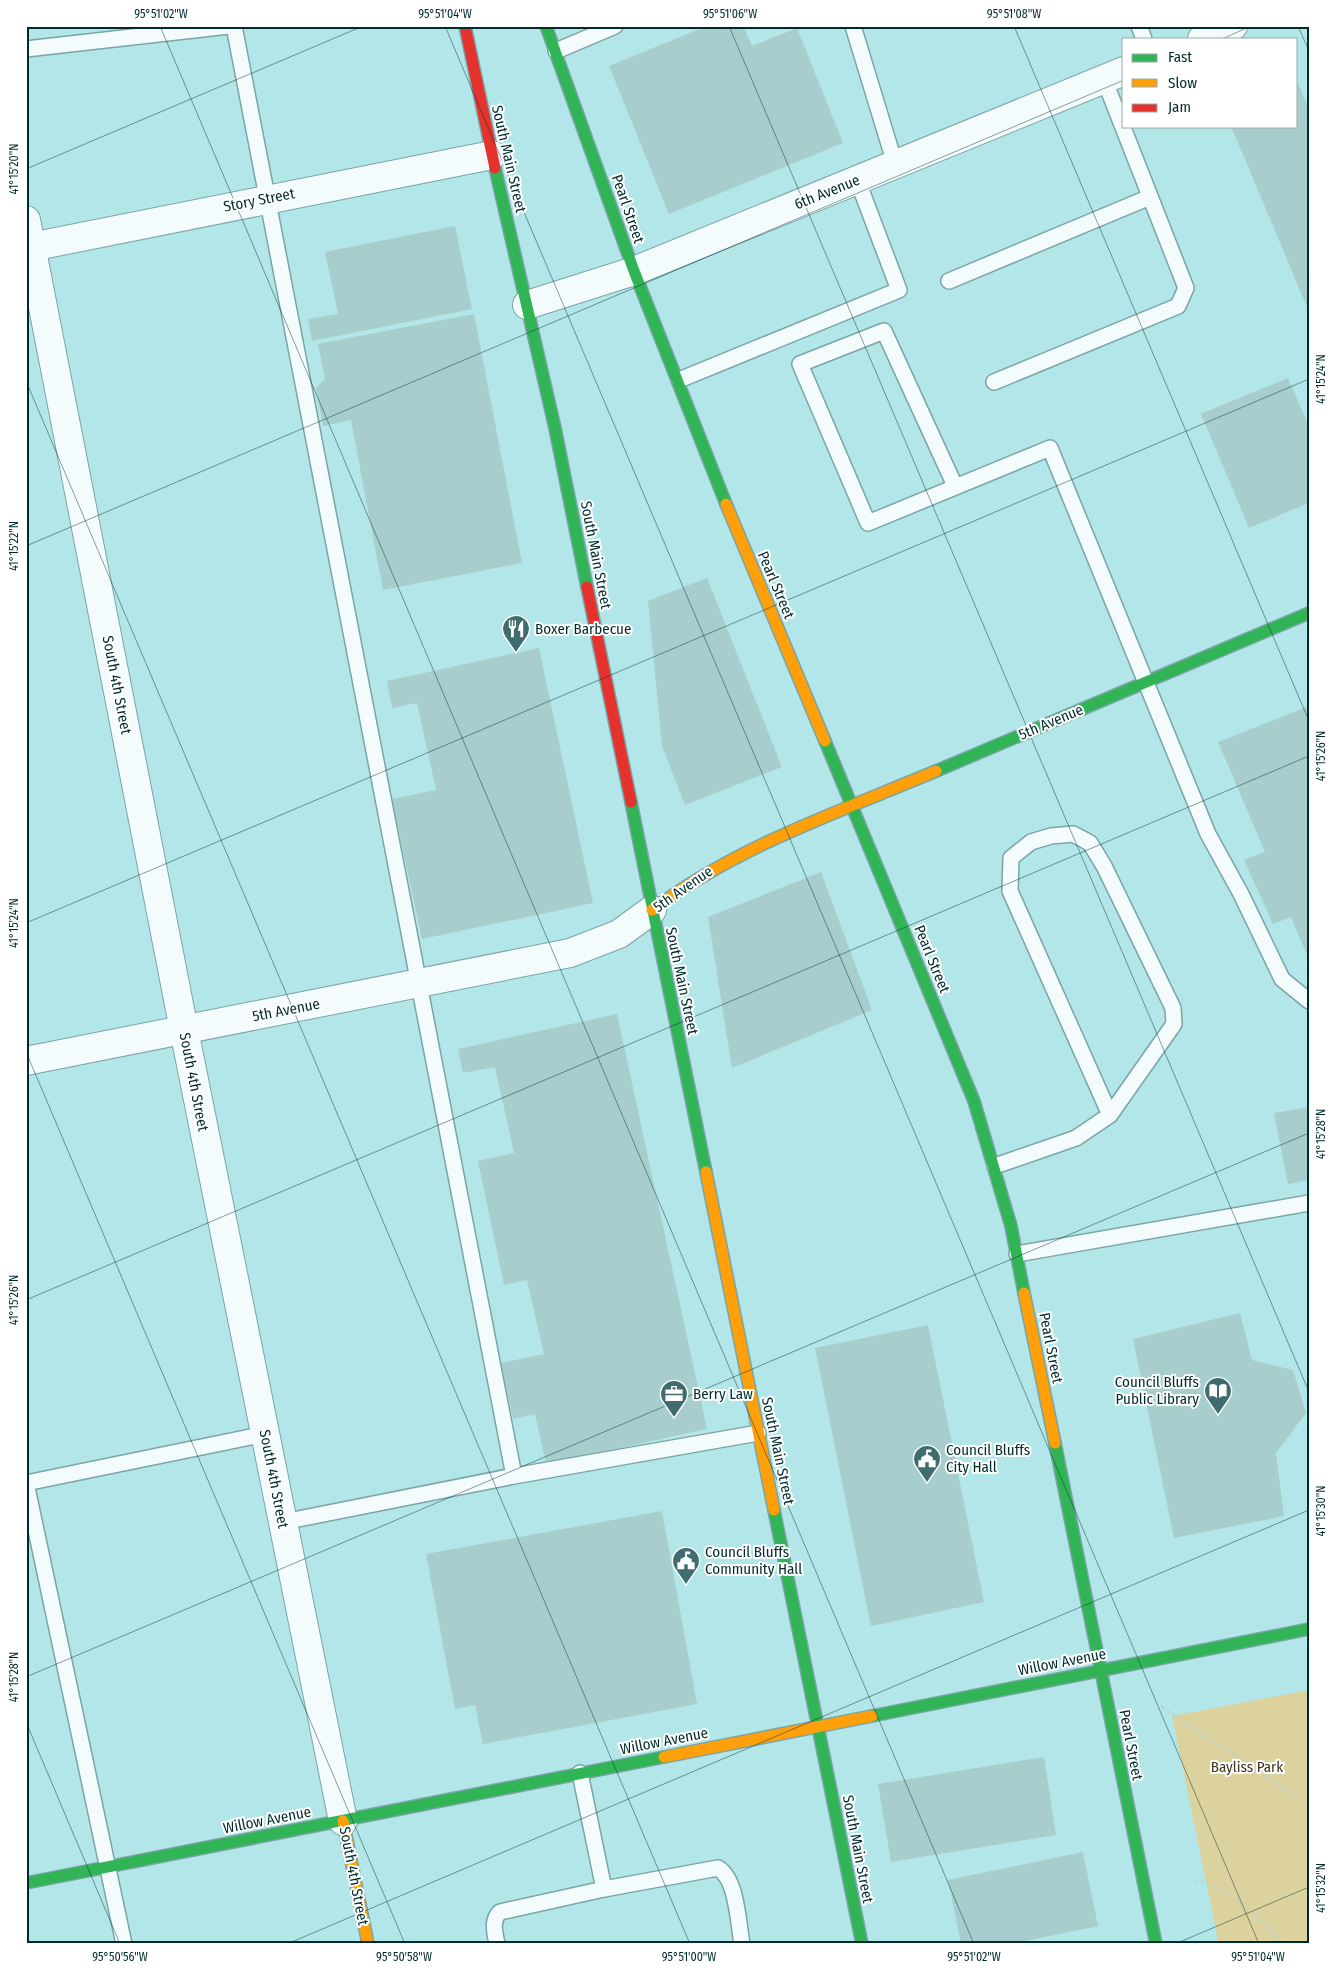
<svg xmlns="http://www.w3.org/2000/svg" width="1335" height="1970" font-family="'Fira Sans Condensed',sans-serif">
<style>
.green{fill:#dbd29d}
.building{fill:#a7cecc}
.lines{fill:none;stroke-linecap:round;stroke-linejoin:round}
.lane-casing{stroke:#7aa5a7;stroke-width:18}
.street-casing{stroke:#7aa5a7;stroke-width:30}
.fast-casing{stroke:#7aa5a7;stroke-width:14}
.slow-casing{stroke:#7aa5a7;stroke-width:14}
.jam-casing{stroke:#7aa5a7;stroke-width:14}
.path{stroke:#c1d2d2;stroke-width:3;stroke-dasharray:2.5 4;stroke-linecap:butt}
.lane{stroke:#f4fbfc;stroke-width:15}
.street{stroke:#f4fbfc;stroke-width:28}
.fast{stroke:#30b455;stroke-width:11}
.slow{stroke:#ff9f0a;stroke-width:11}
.jam{stroke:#e5322d;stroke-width:11}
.ticks{fill:none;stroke:#002b2c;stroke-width:1;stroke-opacity:0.45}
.labels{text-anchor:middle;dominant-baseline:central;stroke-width:4;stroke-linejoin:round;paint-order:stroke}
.street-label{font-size:15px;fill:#002b2c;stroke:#fff}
.poi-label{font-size:15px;fill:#002b2c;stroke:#fff;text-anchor:start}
.park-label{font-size:15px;fill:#41341e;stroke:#fff}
.neatline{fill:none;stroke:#002b2c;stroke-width:2}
.ticks-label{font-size:12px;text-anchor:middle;fill:#002b2c}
</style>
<rect width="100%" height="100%" fill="#b3e6e8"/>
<polygon class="green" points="1309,1690 1309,1944 1219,1944 1172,1716"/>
<g class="building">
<polygon points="707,26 743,26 752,46 797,28 843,143 669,214 609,66"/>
<polygon points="1296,79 1309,109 1309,312 1231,126 1296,126"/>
<polygon points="455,226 472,309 312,341 308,319 338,314 325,252"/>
<polygon points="474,314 522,563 383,590 351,420 323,426 316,388 325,379 318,344"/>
<polygon points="1288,378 1306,420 1309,419 1309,503 1249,528 1201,414"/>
<polygon points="707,578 782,767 685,805 662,746 648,601"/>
<polygon points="539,648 593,903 422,939 392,799 436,790 417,703 392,708 387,681"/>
<polygon points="1309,706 1309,960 1291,917 1273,924 1244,860 1265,852 1218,742"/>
<polygon points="821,872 872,1010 732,1068 708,917"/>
<polygon points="617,1014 707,1429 546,1464 535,1414 513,1419 501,1363 544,1354 527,1280 504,1285 478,1161 514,1153 495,1067 463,1073 458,1049"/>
<polygon points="1309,1107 1309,1180 1288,1184 1274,1113"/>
<polygon points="1240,1313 1252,1360 1293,1370 1306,1413 1276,1453 1284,1516 1174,1538 1133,1339"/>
<polygon points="928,1325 984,1602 871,1626 815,1348"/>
<polygon points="662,1511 697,1704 483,1744 475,1705 455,1709 426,1554"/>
<polygon points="1044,1757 1056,1835 891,1862 878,1784"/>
<polygon points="1083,1852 1098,1926 1011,1944 961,1944 948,1880"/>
</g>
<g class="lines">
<defs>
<g id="lane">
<polyline points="234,26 514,1476"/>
<polyline points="853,26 895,164"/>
<polyline points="1139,26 1144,39"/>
<polyline points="26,49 229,26"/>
<polyline points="556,51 615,26"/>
<polyline points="949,281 1150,197"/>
<polyline points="679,380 899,290 857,179"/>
<polyline points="994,382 1178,306 1186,288 1104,79"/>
<polyline points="955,486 884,331 800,364 868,523 1050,448 1208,834 1241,894 1282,979 1309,1001"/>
<polyline points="995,1166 1076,1138 1110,1115 1174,1024 1173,1008 1104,866 1090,843 1073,834 1051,836 1031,842 1011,858 1010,891 1110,1115"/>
<polyline points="1017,1254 1309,1203"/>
<polyline points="26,1483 124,1944"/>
<polyline points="26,1483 265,1434"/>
<polyline points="283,1522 514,1476 758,1433"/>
<path d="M580,1773l24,116 114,-21c19,11 20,54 24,76"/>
<path d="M497,1944c-2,-11 -6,-24 3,-32l104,-23"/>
</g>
<g id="street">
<polyline points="1202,39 1233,26"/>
<polyline points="26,220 184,1030 343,1821"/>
<polyline points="26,248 492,155"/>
<polyline points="527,305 634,271 1124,71"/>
<polyline points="26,1061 570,953 619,934 652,910"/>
</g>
<g id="fast">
<polyline points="546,26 634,271 726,504"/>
<polyline points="495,168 555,428 587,587"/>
<polyline points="825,741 974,1101 1011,1226 1024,1293"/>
<polyline points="936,771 1309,613"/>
<polyline points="631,802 706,1172"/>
<polyline points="1055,1443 1156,1944"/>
<polyline points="774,1510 862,1944"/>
<polyline points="872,1716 1309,1629"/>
<polyline points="26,1883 664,1757"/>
</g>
<g id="slow">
<polyline points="726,504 825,741"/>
<path d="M652,910c85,-64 187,-98 284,-139"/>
<polyline points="706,1172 774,1510"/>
<polyline points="1024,1293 1055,1443"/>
<polyline points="664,1757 872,1716"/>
<polyline points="343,1821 368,1944"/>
</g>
<g id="jam">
<polyline points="465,26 495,168"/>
<polyline points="587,587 631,802"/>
</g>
</defs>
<use href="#lane" class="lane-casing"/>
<use href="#street" class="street-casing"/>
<use href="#fast" class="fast-casing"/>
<use href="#slow" class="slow-casing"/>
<use href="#jam" class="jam-casing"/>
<g class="path">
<polyline points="1162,1707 1309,1806"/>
<path d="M1195,1880c37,9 63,35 87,64"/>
</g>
<use href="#lane" class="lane"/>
<use href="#street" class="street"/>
<use href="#fast" class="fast"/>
<use href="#slow" class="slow"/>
<use href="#jam" class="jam"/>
</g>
<path class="ticks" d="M160,26l814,1918M445,26l814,1918M729,26l580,1366M1014,26l295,695M1298,26l11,25M1222,39l29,-13M26,169l337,-143M26,381l664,1563M26,546l1098,-466M26,923l1283,-544M26,1052l379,892M26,1300l1283,-544M26,1677l1283,-544M26,1722l94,222M287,1944l1022,-434M1175,1944l134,-57"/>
<defs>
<symbol id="restaurant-pin" viewBox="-11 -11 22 30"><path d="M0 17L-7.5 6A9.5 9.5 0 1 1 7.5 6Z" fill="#3f6c6e" stroke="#fff"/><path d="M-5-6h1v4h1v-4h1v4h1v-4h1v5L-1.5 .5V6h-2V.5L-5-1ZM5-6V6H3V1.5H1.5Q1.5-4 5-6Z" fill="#fff"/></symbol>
<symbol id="library-pin" viewBox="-11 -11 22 30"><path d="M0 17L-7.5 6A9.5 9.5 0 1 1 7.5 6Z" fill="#3f6c6e" stroke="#fff"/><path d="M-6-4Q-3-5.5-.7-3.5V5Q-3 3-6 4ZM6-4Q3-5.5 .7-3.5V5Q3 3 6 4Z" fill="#fff"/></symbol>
<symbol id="office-pin" viewBox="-11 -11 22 30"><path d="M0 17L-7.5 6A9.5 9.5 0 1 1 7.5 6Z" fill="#3f6c6e" stroke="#fff"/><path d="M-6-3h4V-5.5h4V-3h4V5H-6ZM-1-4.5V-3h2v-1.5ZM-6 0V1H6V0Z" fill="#fff"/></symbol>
<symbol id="civic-pin" viewBox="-11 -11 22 30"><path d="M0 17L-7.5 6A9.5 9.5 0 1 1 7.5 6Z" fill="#3f6c6e" stroke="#fff"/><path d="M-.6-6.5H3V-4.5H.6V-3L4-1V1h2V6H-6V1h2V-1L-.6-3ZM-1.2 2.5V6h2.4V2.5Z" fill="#fff"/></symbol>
</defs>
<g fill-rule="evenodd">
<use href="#restaurant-pin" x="500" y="613" width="32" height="43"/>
<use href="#library-pin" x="1202" y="1375" width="32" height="43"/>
<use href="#office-pin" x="658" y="1378" width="32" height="43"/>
<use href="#civic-pin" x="911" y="1443" width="32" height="43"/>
<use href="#civic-pin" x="670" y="1545" width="32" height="43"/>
</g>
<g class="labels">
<g class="street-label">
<text transform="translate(509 159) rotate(77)">South Main Street</text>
<text transform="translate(827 192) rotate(-22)">6th Avenue</text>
<text transform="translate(259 200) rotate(-11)">Story Street</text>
<text transform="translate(628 209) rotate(71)">Pearl Street</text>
<text transform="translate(596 555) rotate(79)">South Main Street</text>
<text transform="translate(776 585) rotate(67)">Pearl Street</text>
<text transform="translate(117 685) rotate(79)">South 4th Street</text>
<text transform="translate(1051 722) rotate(-23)">5th Avenue</text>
<text transform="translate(683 889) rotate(-35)">5th Avenue</text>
<text transform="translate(932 959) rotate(68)">Pearl Street</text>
<text transform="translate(682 981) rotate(78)">South Main Street</text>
<text transform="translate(286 1010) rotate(-11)">5th Avenue</text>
<text transform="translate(194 1082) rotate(79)">South 4th Street</text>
<text transform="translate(1051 1348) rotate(79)">Pearl Street</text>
<text transform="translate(778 1451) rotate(78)">South Main Street</text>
<text transform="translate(274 1479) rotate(79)">South 4th Street</text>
<text transform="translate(1062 1662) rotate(-11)">Willow Avenue</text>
<text transform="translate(664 1741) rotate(-11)">Willow Avenue</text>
<text transform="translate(1131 1745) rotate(79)">Pearl Street</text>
<text transform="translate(267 1820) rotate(-11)">Willow Avenue</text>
<text transform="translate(858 1849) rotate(79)">South Main Street</text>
<text transform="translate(354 1876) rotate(79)">South 4th Street</text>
</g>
<g class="poi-label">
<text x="535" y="629">Boxer Barbecue</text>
<text x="1199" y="1382" text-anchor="end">Council Bluffs<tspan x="1199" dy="17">Public Library</tspan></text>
<text x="693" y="1394">Berry Law</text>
<text x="946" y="1450">Council Bluffs<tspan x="946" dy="17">City Hall</tspan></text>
<text x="705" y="1552">Council Bluffs<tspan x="705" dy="17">Community Hall</tspan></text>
</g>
<g class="park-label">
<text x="1247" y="1767">Bayliss Park</text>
</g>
</g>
<rect width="1335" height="1970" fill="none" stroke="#ffffff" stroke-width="55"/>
<rect x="1122" y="38" width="175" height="90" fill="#ffffff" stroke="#99aaab"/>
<rect x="1132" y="54" width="25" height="8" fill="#30b455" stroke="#99aaab"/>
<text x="1168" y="62" font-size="15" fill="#002b2c">Fast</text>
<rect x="1132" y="79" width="25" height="8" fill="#ff9f0a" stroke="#99aaab"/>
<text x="1168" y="88" font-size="15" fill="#002b2c">Slow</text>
<rect x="1132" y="104" width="25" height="8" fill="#e5322d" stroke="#99aaab"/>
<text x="1168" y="112" font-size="15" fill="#002b2c">Jam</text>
<rect x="28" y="28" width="1280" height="1914" class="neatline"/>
<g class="ticks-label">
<text x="161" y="18">95°51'02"W</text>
<text x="445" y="18">95°51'04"W</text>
<text x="730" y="18">95°51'06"W</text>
<text x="1014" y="18">95°51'08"W</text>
<text transform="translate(14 169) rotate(-90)" y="4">41°15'20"N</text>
<text transform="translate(1321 379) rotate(-90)" y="4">41°15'24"N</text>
<text transform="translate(14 546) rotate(-90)" y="4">41°15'22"N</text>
<text transform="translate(1321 756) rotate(-90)" y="4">41°15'26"N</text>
<text transform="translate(14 923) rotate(-90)" y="4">41°15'24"N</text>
<text transform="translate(1321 1134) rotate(-90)" y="4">41°15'28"N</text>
<text transform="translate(14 1300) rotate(-90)" y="4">41°15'26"N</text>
<text transform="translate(1321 1511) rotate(-90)" y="4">41°15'30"N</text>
<text transform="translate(14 1677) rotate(-90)" y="4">41°15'28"N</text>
<text transform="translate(1321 1888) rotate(-90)" y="4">41°15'32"N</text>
<text x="120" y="1961">95°50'56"W</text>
<text x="404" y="1961">95°50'58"W</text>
<text x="689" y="1961">95°51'00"W</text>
<text x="974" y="1961">95°51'02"W</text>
<text x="1258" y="1961">95°51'04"W</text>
</g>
</svg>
